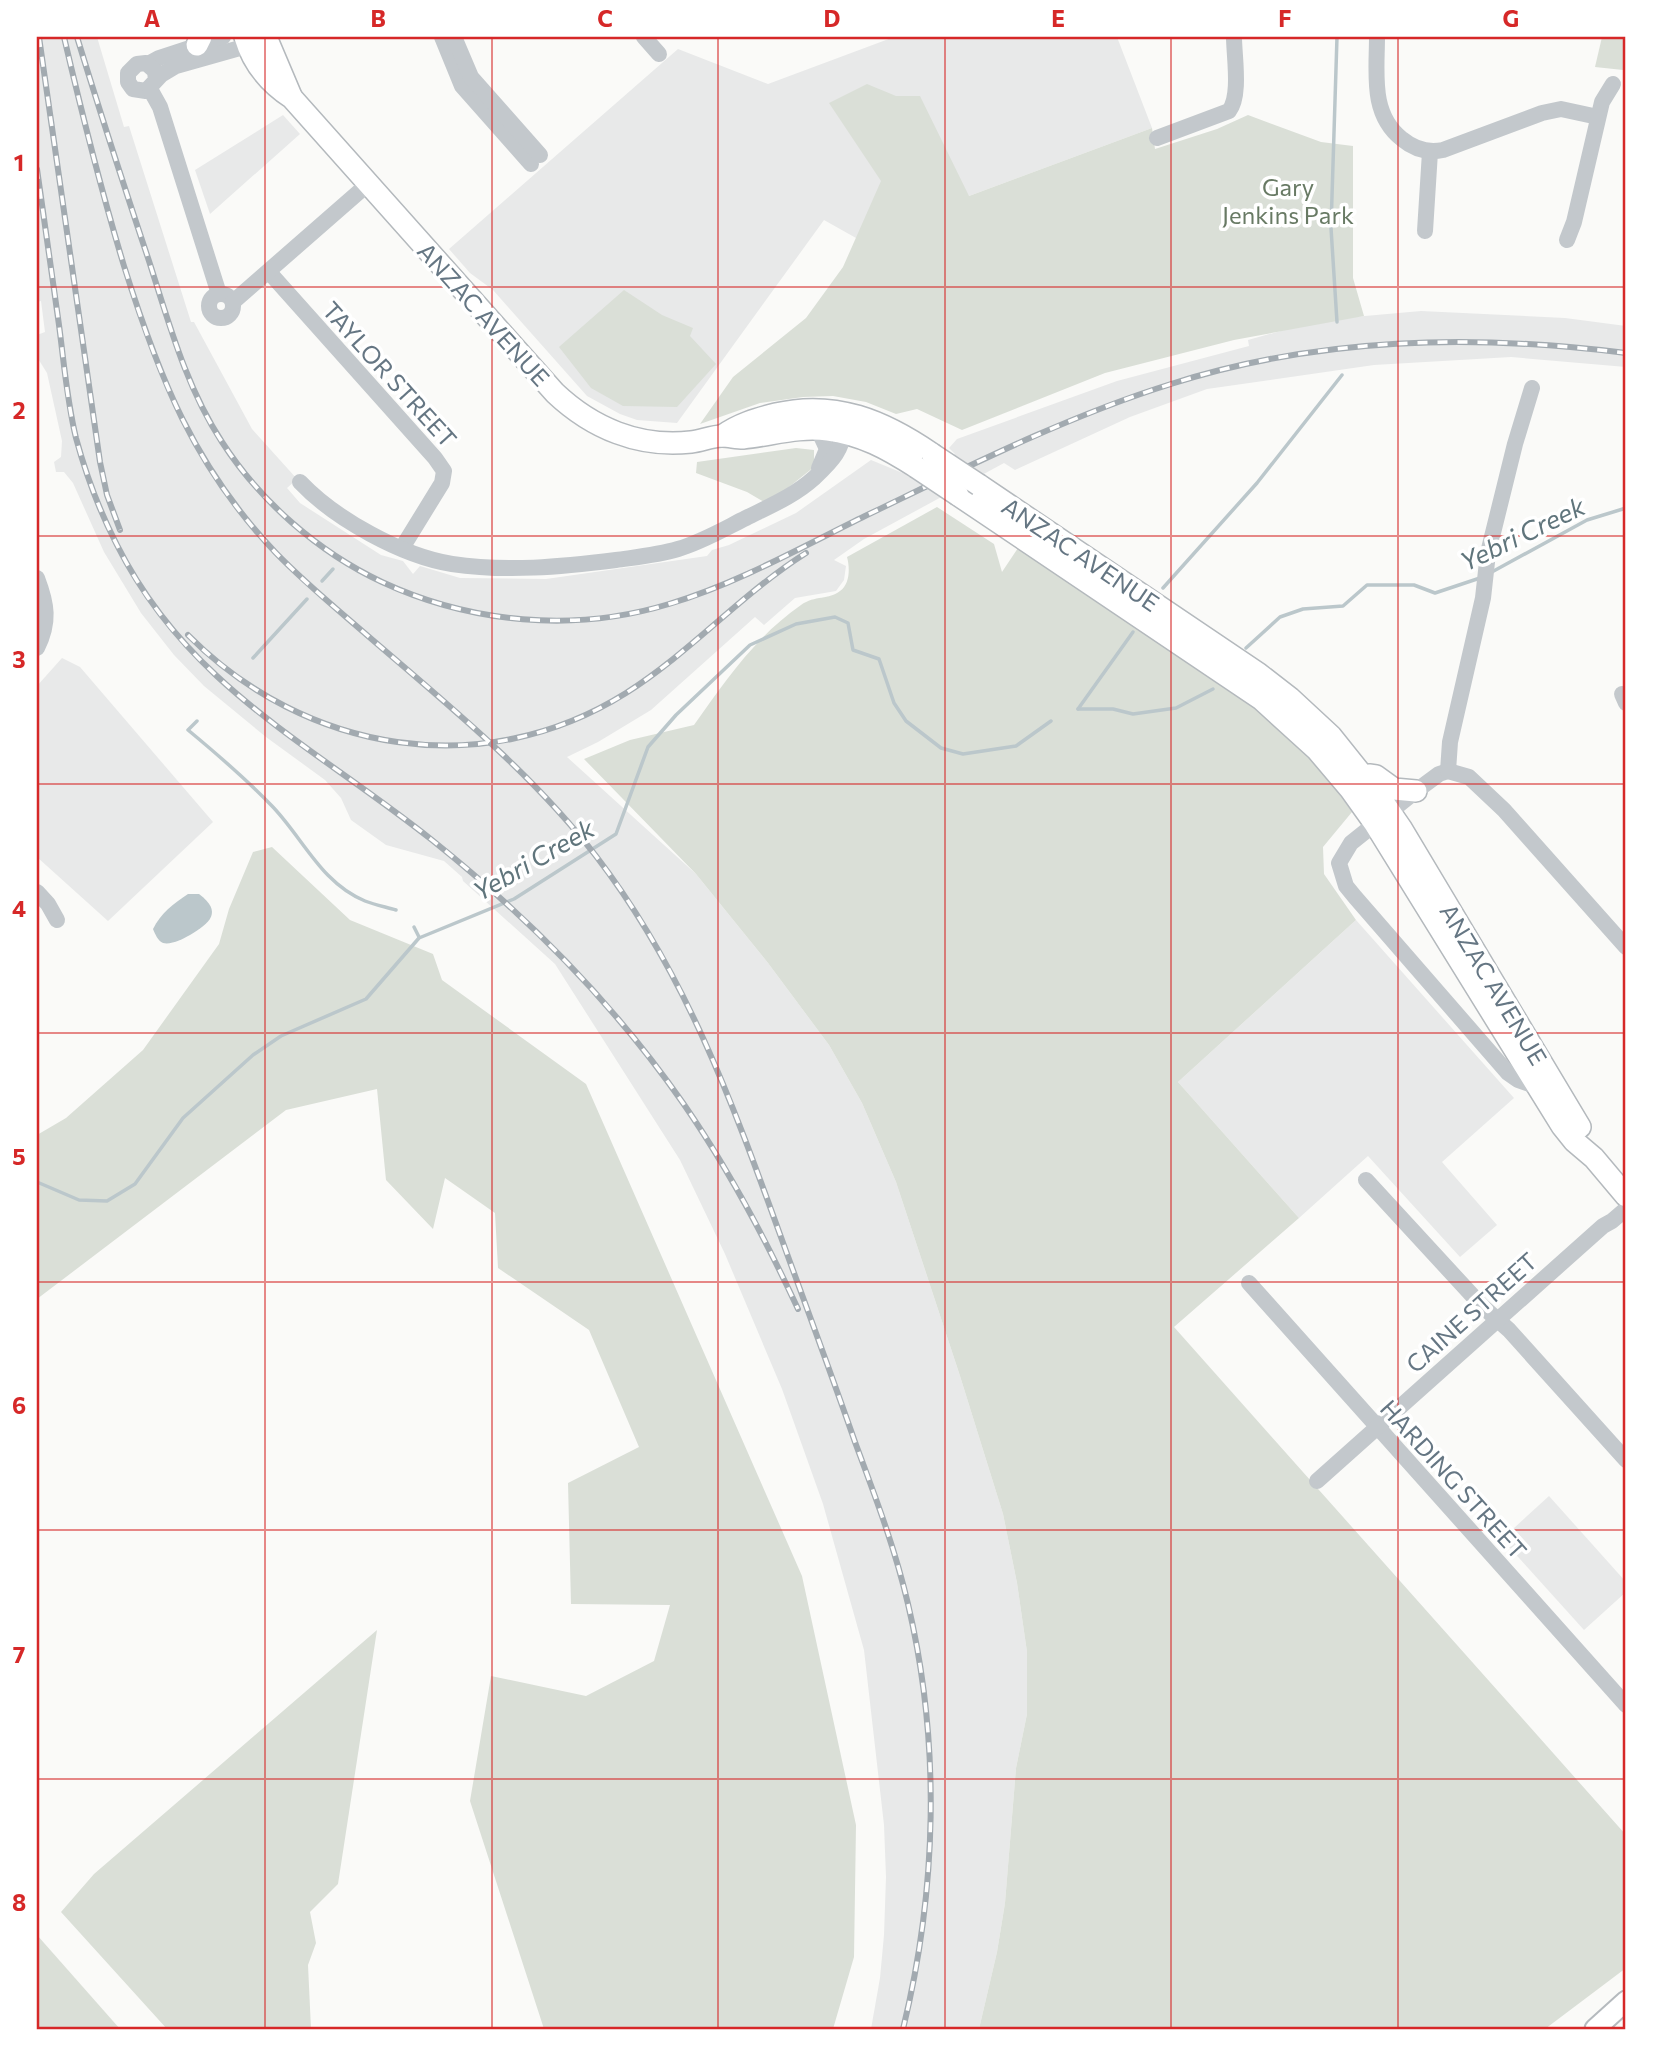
<svg xmlns="http://www.w3.org/2000/svg" width="1663" height="2066" font-family="Commissioner,sans-serif">
<style>
.built{fill:#e8e9e9}
.green{fill:#dadfd7}
.water{fill:#bbc7cb}
.lines{fill:none;stroke-linecap:round;stroke-linejoin:round}
.stream{stroke:#bbc7cb;stroke-width:3.5}
.major-casing{stroke:#b5babe;stroke-width:23}
.highway-casing{stroke:#b4b9bd;stroke-width:24}
.minor{stroke:#c3c8cc;stroke-width:16}
.major{stroke:#fff;stroke-width:19}
.highway{stroke:#fff;stroke-width:21}
.rail-casing{stroke:#a2aab0;stroke-width:6}
.rail{stroke:#fff;stroke-width:3.5;stroke-dasharray:10;stroke-linecap:butt}
.highway-bridge-casing{stroke:#b4b9bd;stroke-width:24;stroke-linecap:butt}
.highway-bridge{stroke:#fff;stroke-width:21}
.grid{fill:none;stroke:#d62828;stroke-width:2;stroke-opacity:0.55}
.labels{text-anchor:middle;dominant-baseline:central;stroke-width:7;stroke-linejoin:round;paint-order:stroke}
.park-label{font-size:24px;fill:#687a64;stroke:#fff}
.street-label{font-size:24px;fill:#657683;stroke:#fff}
.water-label{font-size:26px;font-style:italic;fill:#60757c;stroke:#fff}
.neatline{fill:none;stroke:#d62828;stroke-width:2.5}
.grid-label{font-size:23px;text-anchor:middle;font-weight:bold;fill:#d62828}
</style>
<rect width="100%" height="100%" fill="#fafaf8"/>
<g class="built">
<polygon points="37,37 97,37 124,127 129,126 191,322 194,322 252,429 297,479 287,488 300,503 381,555 403,561 413,574 420,566 460,578 546,579 707,556 712,550 729,545 796,513 871,460 910,476 955,454 949,448 957,439 1117,381 1249,346 1248,340 1320,320 1421,311 1565,318 1626,326 1626,367 1511,357 1374,365 1207,389 1130,417 1015,470 1004,463 864,539 834,560 846,566 844,580 836,591 795,598 764,625 755,617 651,710 598,742 567,757 696,874 768,963 829,1045 862,1103 896,1182 960,1376 1003,1514 1017,1583 1027,1652 1027,1714 1016,1768 1005,1903 997,1952 979,2029 871,2029 880,1978 884,1935 886,1877 884,1825 864,1650 823,1504 782,1389 725,1254 680,1160 555,964 463,881 462,877 444,861 386,845 351,820 341,798 325,780 266,737 204,686 174,655 141,613 104,552 73,483 64,472 56,472 54,462 61,457 62,441 47,373 37,357 37,335 45,332 41,301 37,302"/>
<polygon points="894,37 1117,37 1152,128 856,238 824,220 677,423 637,420 620,414 587,396 493,290 470,273 449,249 678,49 768,84"/>
<polygon points="283,115 300,134 210,214 195,170"/>
<polygon points="62,658 80,667 213,822 108,921 37,857 37,686"/>
<polygon points="1356,920 1514,1098 1442,1162 1497,1225 1460,1257 1368,1156 1299,1218 1178,1082"/>
<polygon points="1549,1496 1626,1582 1626,1592 1584,1630 1502,1539"/>
</g>
<g class="green">
<polygon points="1602,37 1626,37 1626,53 1623,70 1595,67"/>
<polygon points="867,84 896,96 920,96 969,196 1152,128 1155,149 1217,129 1248,115 1321,142 1353,146 1353,278 1364,316 1234,340 1105,373 962,430 917,409 896,414 866,402 833,396 803,397 760,403 700,424 733,377 806,318 843,267 881,181 829,103"/>
<polygon points="624,290 662,315 693,328 690,336 716,364 677,407 623,406 591,388 559,347"/>
<polygon points="796,448 814,450 814,467 779,495 764,502 747,492 696,473 697,462"/>
<path d="M937,507l57,37 8,28 18,-27 255,176 49,52 28,39 -29,35 1,27 32,46 -178,162 121,136 -125,109 452,508v133l-81,61h-566l18,-77 8,-49 11,-135 11,-54v-62l-10,-69 -14,-69 -43,-138 -64,-194 -34,-79 -33,-58 -61,-82 -72,-89 -112,-115 46,-19 64,-15c32,-45 61,-88 107,-120 14,-10 28,-5 39,-14 10,-7 10,-23 7,-34z"/>
<polygon points="272,847 350,920 433,954 442,980 586,1084 802,1576 856,1825 854,1957 833,2029 544,2029 470,1801 491,1676 586,1696 654,1661 670,1605 571,1604 568,1483 639,1447 589,1330 498,1268 495,1213 445,1178 433,1229 386,1180 377,1089 286,1110 37,1299 37,1135 66,1118 143,1050 219,944 229,909 253,852"/>
<polygon points="377,1630 338,1884 310,1912 316,1943 308,1965 311,2029 167,2029 61,1912 94,1874"/>
<polygon points="37,1935 120,2029 37,2029"/>
</g>
<path class="water" d="M188,894h11c24,18 11,29 -9,41 -7,4 -19,10 -27,8 -5,-2 -8,-9 -10,-14 8,-16 20,-25 35,-35z"/>
<g class="lines">
<g class="stream">
<polyline points="1337,322 1331,228 1337,37"/>
<polyline points="1490,573 1587,520 1626,508"/>
<polyline points="322,581 333,569"/>
<polyline points="1163,588 1257,483 1342,375"/>
<polyline points="1246,648 1280,617 1303,609 1343,606 1367,585 1414,585 1435,593 1480,578"/>
<polyline points="253,658 307,599"/>
<polyline points="1078,709 1113,709 1133,714 1176,708 1213,689"/>
<polyline points="1078,709 1133,632"/>
<path d="M197,721l-9,9c29,24 58,49 84,76 31,32 49,77 93,95 10,4 21,6 31,9"/>
<polyline points="414,927 419,937"/>
<polyline points="37,1182 79,1200 107,1201 135,1184 183,1118 253,1055 281,1036 366,999 419,938 514,899 616,834 648,747 676,715 750,645 796,624 835,617 848,623 853,650 879,659 894,703 906,721 941,748 963,754 1016,746 1051,721"/>
</g>
<defs>
<polyline id="major" points="1595,2029 1626,2001"/>
<g id="highway">
<path d="M245,37c8,27 24,46 47,61l263,295c37,35 84,55 136,49 10,-1 21,-6 31,-6 7,0 14,2 21,2 29,-3 56,-12 85,-8 33,4 60,19 88,37"/>
<polyline points="266,37 291,96"/>
<polyline points="197,45 201,37"/>
<path d="M722,436c17,-12 34,-17 54,-22 59,-14 108,7 156,40"/>
<polyline points="979,485 1259,674 1290,698 1331,736 1379,796 1401,828 1580,1127"/>
<polyline points="958,495 1261,699 1317,750 1350,789 1375,824 1562,1126 1574,1141 1594,1158 1626,1196"/>
<polyline points="1369,775 1376,776 1394,789 1416,791"/>
</g>
</defs>
<use href="#major" class="major-casing"/>
<use href="#highway" class="highway-casing"/>
<g class="minor">
<polyline points="442,37 462,86 531,164"/>
<polyline points="454,37 471,77 540,155"/>
<polyline points="644,37 659,54"/>
<path d="M1377,37c0,36 -7,77 25,102 12,10 26,14 41,11l99,-37 19,-4 37,8"/>
<polyline points="148,64 159,58 223,37"/>
<polyline points="156,80 155,71 146,63 137,64 128,73 128,82 133,89 146,91 161,75 176,66 258,43"/>
<polyline points="150,89 160,107 219,294"/>
<path d="M1157,138l72,-27c12,-15 5,-55 5,-74"/>
<polyline points="1425,231 1430,152"/>
<polyline points="1567,240 1574,222 1602,102 1613,84"/>
<polyline points="269,272 435,458 444,471 442,483 402,548"/>
<circle cx="221" cy="306" r="12"/>
<polyline points="233,302 368,184"/>
<polyline points="815,429 821,436 827,449 819,468"/>
<path d="M300,482c35,37 102,74 152,82 54,8 109,3 164,-4 21,-3 42,-5 62,-11 24,-7 46,-20 68,-31 24,-12 48,-22 68,-40 14,-13 35,-32 26,-53"/>
<path d="M37,578c10,26 13,44 0,70"/>
<polyline points="1622,694 1626,703"/>
<polyline points="1448,771 1439,774 1416,791 1351,843 1339,863 1346,886 1355,897 1508,1073 1518,1080 1538,1087"/>
<polyline points="1448,771 1450,742 1483,598 1488,553 1515,444 1532,388"/>
<polyline points="1448,771 1469,777 1504,810 1626,947"/>
<polyline points="37,892 48,904 57,920"/>
<polyline points="1366,1180 1482,1306 1509,1330 1626,1460"/>
<polyline points="1249,1283 1626,1705"/>
<polyline points="1317,1481 1603,1226 1612,1221 1626,1209"/>
</g>
<use href="#major" class="major"/>
<use href="#highway" class="highway"/>
<defs>
<g id="rail">
<polyline points="39,37 100,462 107,495 120,530"/>
<path d="M64,37c18,77 37,153 60,229 35,111 70,201 152,287 29,30 61,56 92,83 80,69 163,136 228,220 95,124 141,260 194,406 22,60 44,120 65,180 20,54 40,106 53,162 33,140 29,286 -5,425"/>
<path d="M77,37c23,75 47,149 72,224 20,62 37,126 73,181 38,59 96,110 160,140 88,41 192,51 287,22 67,-20 133,-57 196,-88 100,-48 200,-99 306,-132 148,-47 302,-50 455,-31"/>
<path d="M37,169c7,52 15,104 22,156 5,38 8,76 17,113 10,37 24,74 41,107 71,142 197,201 315,295 95,76 182,164 251,263 45,65 82,135 115,206"/>
<path d="M188,635c117,118 295,148 438,58 65,-41 115,-99 180,-140"/>
</g>
</defs>
<use href="#rail" class="rail-casing"/>
<use href="#rail" class="rail"/>
<defs>
<g id="highway-bridge">
<polyline points="932,454 979,485"/>
<polyline points="916,467 958,495"/>
</g>
</defs>
<use href="#highway-bridge" class="highway-bridge-casing"/>
<use href="#highway-bridge" class="highway-bridge"/>
</g>
<path class="grid" d="M265,37v1992M492,37v1992M718,37v1992M945,37v1992M1171,37v1992M1398,37v1992M37,287h1589M37,536h1589M37,784h1589M37,1033h1589M37,1282h1589M37,1530h1589M37,1779h1589"/>
<g class="labels">
<g class="park-label">
<text x="1288" y="186">Gary<tspan x="1288" dy="28">Jenkins Park</tspan></text>
</g>
<g class="street-label">
<text transform="translate(484 314) rotate(48)">ANZAC AVENUE</text>
<text transform="translate(390 374) rotate(48)">TAYLOR STREET</text>
<text transform="translate(1081 554) rotate(34)">ANZAC AVENUE</text>
<text transform="translate(1494 984) rotate(59)">ANZAC AVENUE</text>
<text transform="translate(1471 1312) rotate(-42)">CAINE STREET</text>
<text transform="translate(1454 1479) rotate(48)">HARDING STREET</text>
</g>
<g class="water-label">
<text transform="translate(1522 533) rotate(-26)">Yebri Creek</text>
<text transform="translate(533 859) rotate(-30)">Yebri Creek</text>
</g>
</g>
<rect width="1663" height="2066" fill="none" stroke="#ffffff" stroke-width="77"/>
<rect x="38" y="38" width="1586" height="1990" class="neatline"/>
<g class="grid-label">
<text x="152" y="27">A</text>
<text x="378" y="27">B</text>
<text x="605" y="27">C</text>
<text x="832" y="27">D</text>
<text x="1058" y="27">E</text>
<text x="1285" y="27">F</text>
<text x="1511" y="27">G</text>
<text x="19" y="171">1</text>
<text x="19" y="419">2</text>
<text x="19" y="668">3</text>
<text x="19" y="917">4</text>
<text x="19" y="1165">5</text>
<text x="19" y="1414">6</text>
<text x="19" y="1663">7</text>
<text x="19" y="1911">8</text>
</g>
</svg>
